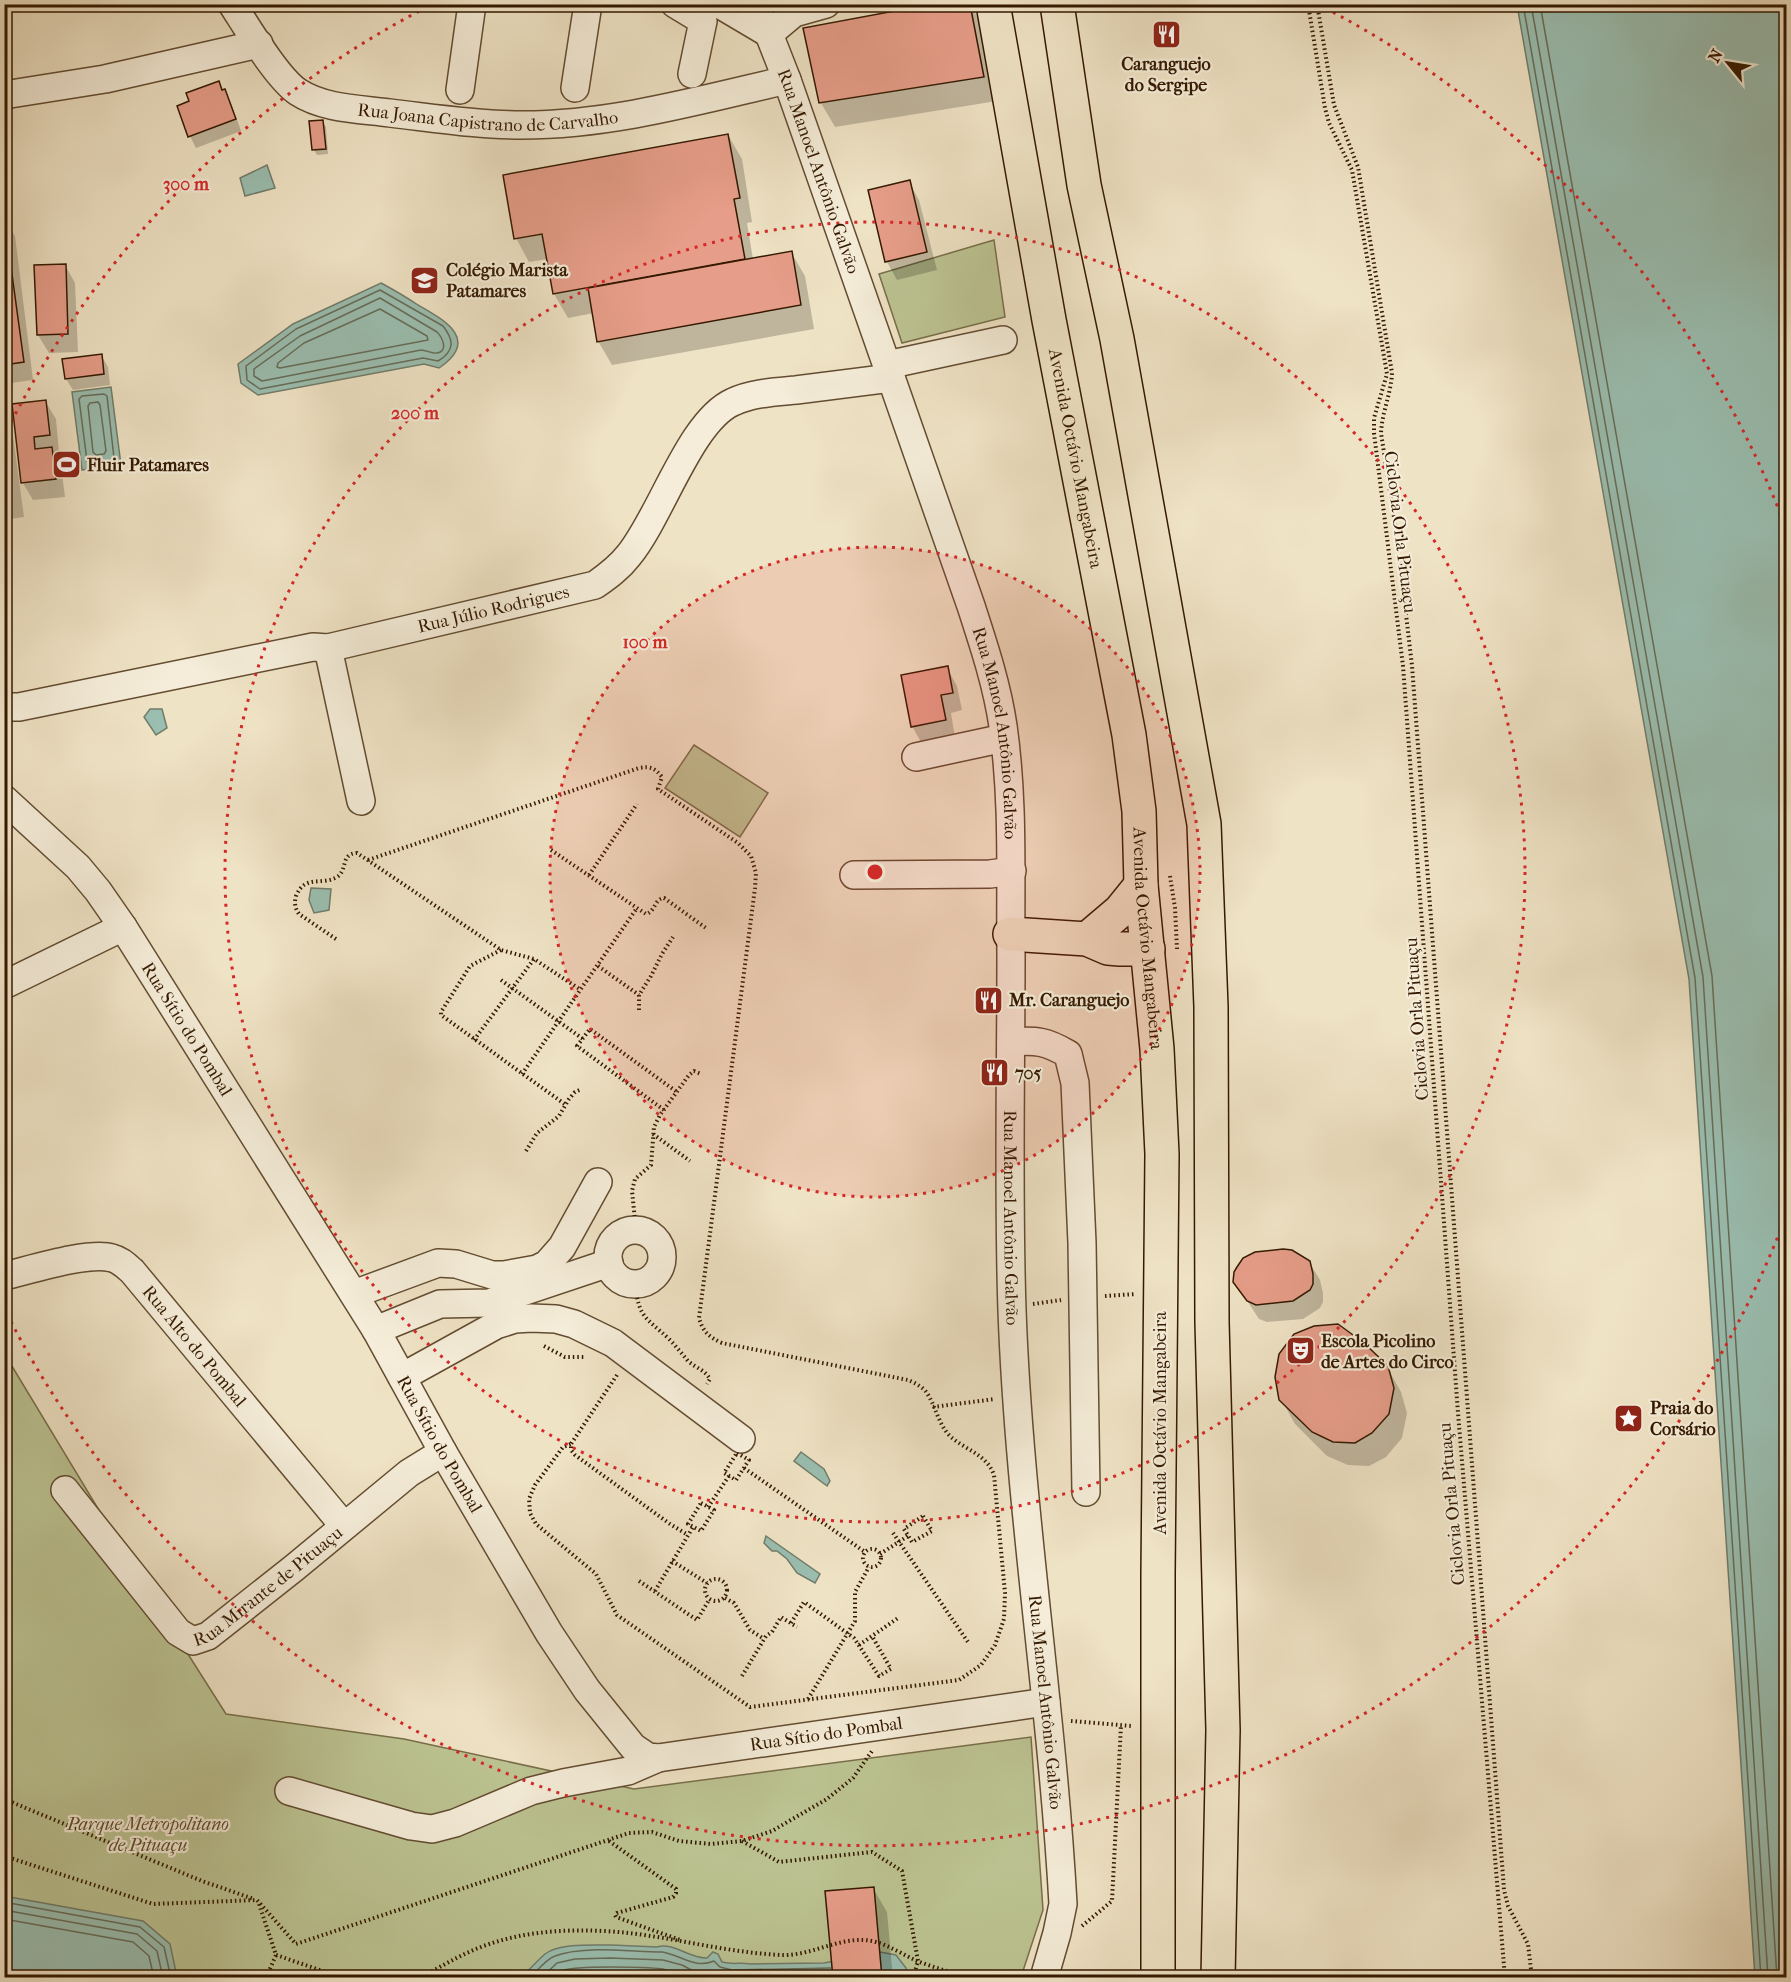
<svg xmlns="http://www.w3.org/2000/svg" width="1791" height="1982" font-family="'IM FELL French Canon',serif">
<style>
.green{fill:#bcc392;stroke:#786e49;stroke-width:1.5}
.water{fill:#9abeb0;stroke:#717c6a;stroke-width:1.5}
.shadow{fill:#0003}
.lines{fill:none;stroke-linecap:round;stroke-linejoin:round}
.shore{stroke:#676c58;stroke-width:1.5}
.building{fill:#e69d89;stroke:#341900;stroke-width:1.5}
.minor-casing{stroke:#634c31;stroke-width:30}
.major-casing{stroke:#341900;stroke-width:36}
.path{stroke:#341900;stroke-width:4;stroke-dasharray:1.5 3;stroke-linecap:butt}
.minor{stroke:#f5edd9;stroke-width:27}
.major{stroke:#efe3c5;stroke-width:33}
.ring{fill:none;stroke:#d62828;stroke-width:3;stroke-dasharray:3 6}
.labels{text-anchor:middle;dominant-baseline:central;stroke-width:4.5;stroke-linejoin:round;paint-order:stroke}
.poi-label{font-size:18px;font-weight:bold;fill:#341900;stroke:#f5edd9;text-anchor:start}
.street-label{font-size:18px;fill:#341900;stroke:#f5edd9}
.park-label{font-size:18px;font-style:italic;fill:#5d4c2c;stroke:#f5edd9}
.centre{fill:#d62828;stroke:#f5edd9;stroke-width:3}
.ring-label{font-size:18px;text-anchor:middle;font-weight:bold;fill:#d62828;stroke:#f5edd9;stroke-width:4.5;stroke-linejoin:round;paint-order:stroke}
</style>
<rect width="100%" height="100%" fill="#efe3c5"/>
<filter id="stains"><feTurbulence type="fractalNoise" baseFrequency=".00333" numOctaves="4"/><feColorMatrix values="0 0 0 0 .2 0 0 0 0 .09 0 0 0 0 .02 0 0 0 .5 -.17"/></filter>
<radialGradient id="worn" r=".72"><stop offset=".6" stop-color="#630" stop-opacity="0"/><stop offset="1" stop-color="#630" stop-opacity=".3"/></radialGradient>
<g class="green">
<polygon points="994,240 1005,317 902,343 879,274"/>
<polygon points="694,745 768,793 740,837 665,788"/>
<polygon points="4,1353 146,1588 226,1714 404,1739 634,1789 1031,1737 1043,1910 1021,1977 5,1977"/>
</g>
<g class="water">
<polygon points="1517,5 1786,5 1786,1977 1755,1977 1689,979"/>
<polygon points="267,165 275,188 245,196 240,178"/>
<path d="M381,283c13,7 25,14 37,22 28,16 62,35 21,63l-15,-4 -166,31 -17,-12 -3,-19 55,-40z"/>
<polygon points="111,387 121,465 82,470 72,392"/>
<polygon points="150,709 162,709 167,728 156,735 144,717"/>
<polygon points="311,888 331,889 329,910 314,913 309,900"/>
<polygon points="801,1452 824,1469 830,1481 827,1486 794,1461"/>
<polygon points="766,1536 820,1574 815,1583 797,1573 787,1559 777,1551 772,1551 764,1543"/>
<polygon points="4,1896 143,1921 170,1944 177,1977 5,1977"/>
<path d="M611,1945l46,2c17,-5 33,12 50,11l6,-6 5,2 4,8c11,3 18,0 28,2l74,-1 56,-11 16,3 10,13 1,9 -386,1c8,-8 16,-17 24,-24 14,-11 48,-9 66,-9z"/>
</g>
<g class="shadow">
<polygon points="769,4 868,4 779,23"/>
<polygon points="940,4 970,4 981,23 997,101 835,127 821,103"/>
<polygon points="218,83 231,103 241,131 196,148 190,136 191,102"/>
<polygon points="323,122 326,127 328,154 317,155 314,150 311,123"/>
<polygon points="728,135 742,159 752,222 747,223 753,259 791,252 805,276 814,329 612,365 598,341 594,313 568,318 554,294 548,259 529,262 516,238"/>
<polygon points="909,182 919,200 937,270 897,280 887,262 870,192"/>
<polygon points="4,218 15,236 33,380 4,384"/>
<polygon points="65,265 75,283 78,352 49,353 38,335"/>
<polygon points="101,355 108,367 110,385 73,390 66,379"/>
<polygon points="45,401 56,419 59,453 54,454 61,466 65,497 33,500 23,483 14,405"/>
<polygon points="4,405 10,414 24,517 4,520"/>
<polygon points="947,668 957,686 962,710 951,713 955,738 922,744 912,726"/>
<polygon points="1309,1262 1320,1280 1323,1293 1323,1302 1320,1308 1303,1319 1267,1322 1259,1319 1235,1282"/>
<polygon points="1387,1367 1401,1392 1407,1413 1402,1438 1386,1457 1369,1466 1348,1465 1327,1456 1295,1424 1281,1399"/>
<polygon points="873,1888 887,1912 893,1978 834,1978"/>
</g>
<g class="lines">
<g class="shore">
<polyline points="1523,4 1695,978 1761,1978"/>
<polyline points="1531,4 1703,977 1768,1978"/>
<polyline points="1540,4 1712,976 1777,1978"/>
<path d="M380,290l63,36c11,14 12,25 -5,35l-15,-3 -163,31 -13,-9 -1,-14 50,-37z"/>
<path d="M380,298l57,34c5,5 12,19 0,21 -4,1 -11,-3 -16,-3l-159,31 -8,-5v-7l46,-33z"/>
<polygon points="380,309 427,336 428,340 280,368 277,367 278,363 304,343"/>
<polygon points="104,394 107,396 114,458 112,461 89,463 87,461 79,399 82,396"/>
<polygon points="98,402 100,405 106,451 104,454 96,455 93,452 88,406 90,403"/>
<polyline points="4,1902 140,1927 164,1947 171,1978"/>
<polyline points="4,1910 137,1934 157,1951 163,1978"/>
<polyline points="4,1919 133,1942 149,1956 154,1978"/>
<path d="M530,1978c7,-7 16,-19 25,-22 28,-11 76,-4 107,-4 2,0 7,2 8,2 16,5 28,14 44,7l6,6 12,3 99,-2"/>
<polyline points="541,1978 557,1963 575,1959 610,1958 663,1960 682,1965 695,1972 712,1971 729,1978"/>
<path d="M555,1978c1,-3 4,-6 6,-7 15,-6 85,-4 102,-2 8,2 15,5 22,9"/>
<polyline points="756,1978 831,1975"/>
</g>
</g>
<g class="building">
<polygon points="932,4 970,4 984,77 819,103 803,28"/>
<polygon points="219,81 222,90 225,89 236,119 188,137 177,106 189,101 186,93"/>
<polygon points="323,120 326,149 312,150 309,121"/>
<polygon points="728,134 740,198 734,199 745,259 553,294 542,234 514,239 503,175"/>
<polygon points="910,180 927,252 885,262 868,190"/>
<polygon points="4,216 24,362 4,365"/>
<polygon points="792,251 801,305 597,342 588,288"/>
<polygon points="66,264 68,334 37,335 34,265"/>
<polygon points="102,354 104,374 65,379 62,359"/>
<polygon points="46,400 50,435 34,437 35,449 52,447 56,479 21,483 12,404"/>
<polygon points="4,445 11,493 4,494"/>
<polygon points="948,666 953,693 941,695 946,720 911,727 901,675"/>
<polygon points="1283,1249 1292,1250 1310,1261 1313,1274 1313,1284 1310,1290 1293,1301 1256,1305 1247,1301 1233,1282 1234,1272 1237,1267 1243,1258 1255,1252"/>
<polygon points="1338,1324 1364,1343 1388,1366 1394,1388 1389,1414 1372,1433 1355,1443 1333,1442 1312,1432 1279,1400 1275,1377 1279,1354 1294,1334 1314,1326"/>
<polygon points="874,1887 882,1978 833,1978 825,1891"/>
</g>
<g class="lines">
<defs>
<g id="minor">
<path id="s1" d="M232,4c15,23 45,74 66,88 26,17 62,17 92,21 44,5 88,12 132,12 90,0 178,-25 265,-45"/>
<polyline points="675,4 703,21 692,74"/>
<polyline points="719,4 768,33"/>
<path id="s2" d="M753,4l16,30 18,46 184,526c13,40 26,79 32,120 11,77 7,153 8,229 0,118 -3,237 1,355 7,198 40,395 51,594l-6,29 -13,45"/>
<polyline points="769,34 794,13 826,4"/>
<polyline points="575,88 588,4"/>
<polyline points="460,90 472,4"/>
<polyline points="4,95 105,79 259,44"/>
<polyline points="887,365 1003,340"/>
<polyline points="328,648 361,801"/>
<path id="s3" d="M4,707h15l294,-60 15,1 267,-63c13,-9 24,-17 34,-30 32,-39 61,-134 104,-153 19,-9 42,-10 63,-12 32,-4 63,-8 95,-12"/>
<polyline points="916,757 1004,738"/>
<path id="s4" d="M4,799l74,68 20,24 25,36 253,403 67,122 106,181 38,57 46,57 15,10 10,1 388,-56"/>
<polyline points="854,875 990,874 1012,871"/>
<polyline points="4,985 123,927"/>
<path d="M1011,1042c25,-2 35,-1 57,12l7,29 7,160 4,249"/>
<circle cx="635" cy="1257" r="27"/>
<path id="s5" d="M4,1276c26,-6 85,-25 108,-18 8,2 13,7 20,13l212,255"/>
<polyline points="354,1294 438,1263 456,1264 492,1275 504,1275 537,1269 547,1264 562,1247 598,1182"/>
<polyline points="376,1330 440,1304 489,1303 609,1263"/>
<polyline points="402,1377 496,1325 515,1319 531,1318 556,1319 574,1324 613,1343 741,1439"/>
<path id="s6" d="M65,1490l113,142 15,9 15,-5 86,-68 115,-95 34,-21"/>
<polyline points="289,1791 411,1826 432,1829 455,1823 531,1791 563,1783 628,1771 658,1758"/>
</g>
<g id="major">
<path id="s7" d="M993,4l56,316 80,415 10,76 2,74 16,164 5,105 -4,421v403"/>
<polyline points="1057,4 1084,185 1117,339 1204,824 1211,1007 1212,1322 1223,1730 1218,1978"/>
<polyline points="1010,934 1087,939 1108,948 1120,949 1148,949"/>
<polyline points="1087,939 1120,911 1141,885"/>
</g>
</defs>
<use href="#minor" class="minor-casing"/>
<use href="#major" class="major-casing"/>
<g class="path">
<polyline points="1308,4 1325,108 1329,123 1352,170 1387,374 1374,418 1374,433 1403,666 1458,1413 1505,1978"/>
<path d="M1317,4l17,101 24,62 34,206c-1,21 -10,39 -11,60l16,104 15,129 92,1224 4,16 20,38 4,34"/>
<path d="M551,850l95,64c10,-3 8,-15 18,-16l42,30"/>
<path d="M368,860l271,-92c11,-2 16,0 23,9l-4,12 80,54 13,13 5,17 -1,15 -56,430c4,14 10,19 23,25l186,37c7,3 15,7 19,13 9,14 11,30 22,42 15,15 37,18 45,40l11,118 -1,26 -9,26 -14,20 -22,15 -209,27 -133,-92 -21,-41 -60,-50 -6,-11 -1,-14 6,-14 28,-38 8,-3"/>
<polyline points="589,875 637,804"/>
<polyline points="1170,876 1175,908 1177,949"/>
<path d="M336,939l-37,-25c-4,-6 -5,-11 -3,-18 9,-22 26,-10 41,-19 11,-7 3,-23 20,-24l144,97 33,9 47,31"/>
<polyline points="501,950 470,966 441,1012 441,1015 566,1105"/>
<polyline points="598,966 639,995"/>
<polyline points="501,980 583,1039"/>
<polyline points="639,1010 639,995 651,976 662,954 673,937"/>
<polyline points="474,1040 534,959"/>
<polyline points="522,1074 637,908"/>
<polyline points="664,1110 577,1046 590,1029 677,1092"/>
<polyline points="653,1134 690,1161"/>
<polyline points="526,1151 537,1133 559,1116 569,1099 575,1092 582,1089"/>
<polyline points="636,1230 632,1191 635,1179 651,1165 654,1127 660,1115 689,1075 694,1071 701,1074"/>
<path d="M635,1284c4,35 11,33 34,55 7,7 13,15 19,22 8,7 17,9 22,18l-3,5"/>
<polyline points="1105,1296 1136,1294"/>
<polyline points="1033,1304 1061,1300"/>
<polyline points="544,1346 565,1357 585,1357"/>
<polyline points="617,1375 571,1444 571,1450 575,1455 670,1524 688,1535"/>
<polyline points="933,1407 995,1399"/>
<polygon points="737,1453 749,1460 736,1480 724,1473"/>
<polyline points="744,1468 865,1552"/>
<polygon points="701,1503 714,1510 701,1531 688,1524"/>
<polyline points="708,1507 729,1476"/>
<polygon points="923,1516 932,1531 912,1542 904,1529"/>
<polyline points="893,1533 968,1642"/>
<circle cx="872" cy="1558" r="9"/>
<polyline points="880,1554 908,1536"/>
<polyline points="672,1561 707,1583"/>
<circle cx="716" cy="1590" r="11"/>
<polyline points="639,1581 697,1620 709,1600"/>
<polyline points="655,1591 693,1527"/>
<polyline points="725,1598 734,1603 750,1630 764,1639"/>
<polyline points="791,1623 804,1602 854,1638 879,1676 891,1669 872,1636"/>
<polyline points="859,1645 898,1618"/>
<polyline points="742,1676 766,1636 772,1632 781,1617 797,1627"/>
<polyline points="808,1699 855,1621 855,1592 869,1567"/>
<polyline points="1071,1721 1132,1726"/>
<polyline points="4,1799 202,1881 254,1899"/>
<polyline points="609,1841 676,1889 676,1893 673,1897 617,1913 615,1915 616,1917 680,1940"/>
<polyline points="742,1841 779,1862 872,1852 902,1871 918,1961 913,1978"/>
<polyline points="4,1856 153,1904 257,1900 296,1944 629,1833 652,1832 679,1841 711,1844 742,1841 772,1831 827,1799 853,1778 872,1751"/>
<polyline points="259,1904 276,1955 266,1978"/>
<polyline points="1082,1926 1112,1901 1121,1725"/>
<polyline points="276,1955 343,1978"/>
<path d="M420,1978c20,-11 40,-23 61,-31 46,-18 100,-19 148,-14 51,6 102,20 153,22 32,1 63,-22 94,-13 14,4 28,13 41,19 19,7 38,13 57,17"/>
<polyline points="999,1978 1023,1977"/>
</g>
<use href="#minor" class="minor"/>
<use href="#major" class="major"/>
</g>
<circle cx="875" cy="872" r="325" fill="#d62828" fill-opacity=".12"/>
<g class="ring">
<circle cx="875" cy="872" r="325"/>
<circle cx="875" cy="872" r="650"/>
<path d="M1784 1221A974 974 0 0 1 7 1314M7 430A974 974 0 0 1 425 8M1325 8A974 974 0 0 1 1784 523"/>
</g>
<defs>
<symbol id="restaurant-square" viewBox="-11 -11 22 22"><rect x="-9" y="-9" width="18" height="18" rx="4" fill="#8f2418" stroke="#f5edd9"/><path d="M-5-6h1v4h1v-4h1v4h1v-4h1v5L-1.5 .5V6h-2V.5L-5-1ZM5-6V6H3V1.5H1.5Q1.5-4 5-6Z" fill="#fff"/></symbol>
<symbol id="school-square" viewBox="-11 -11 22 22"><rect x="-9" y="-9" width="18" height="18" rx="4" fill="#8f2418" stroke="#f5edd9"/><path d="M0-5L7-2L0 1L-7-2ZM-4 1L0 2.5L4 1V4Q0 6-4 4Z" fill="#fff"/></symbol>
<symbol id="stadium-square" viewBox="-11 -11 22 22"><rect x="-9" y="-9" width="18" height="18" rx="4" fill="#8f2418" stroke="#f5edd9"/><path d="M0-5a6.5 5 0 1 0 0 10a6.5 5 0 1 0 0-10ZM-3.5-1.8h7v3.6h-7Z" fill="#fff"/></symbol>
<symbol id="theatre-square" viewBox="-11 -11 22 22"><rect x="-9" y="-9" width="18" height="18" rx="4" fill="#8f2418" stroke="#f5edd9"/><path d="M-5-5.5Q0-4 5-5.5V0Q5 5 0 6Q-5 5-5 0ZM-3.3-2.5H-1v1.5H-3.3ZM1-2.5H3.3v1.5H1ZM-2.8 1Q0 5.5 2.8 1Z" fill="#fff"/></symbol>
<symbol id="sight-square" viewBox="-11 -11 22 22"><rect x="-9" y="-9" width="18" height="18" rx="4" fill="#8f2418" stroke="#f5edd9"/><path d="M0-6L1.8-2.2L6-1.7L2.9 1.2L3.7 5.4L0 3.3L-3.7 5.4L-2.9 1.2L-6-1.7L-1.8-2.2Z" fill="#fff"/></symbol>
</defs>
<g fill-rule="evenodd">
<use href="#restaurant-square" x="1150" y="18" width="33" height="33"/>
<use href="#school-square" x="408" y="264" width="33" height="33"/>
<use href="#stadium-square" x="50" y="448" width="33" height="33"/>
<use href="#restaurant-square" x="972" y="984" width="33" height="33"/>
<use href="#restaurant-square" x="978" y="1056" width="33" height="33"/>
<use href="#theatre-square" x="1284" y="1334" width="33" height="33"/>
<use href="#sight-square" x="1612" y="1402" width="33" height="33"/>
</g>
<g class="labels">
<g class="poi-label">
<text x="1166" y="64" text-anchor="middle">Caranguejo<tspan x="1166" dy="21">do Sergipe</tspan></text>
<text x="446" y="270">Colégio Marista<tspan x="446" dy="21">Patamares</tspan></text>
<text x="87" y="465">Fluir Patamares</text>
<text x="1009" y="1000">Mr. Caranguejo</text>
<text x="1015" y="1073">705</text>
<text x="1321" y="1341">Escola Picolino<tspan x="1321" dy="21">de Artes do Circo</tspan></text>
<text x="1650" y="1408">Praia do<tspan x="1650" dy="21">Corsário</tspan></text>
</g>
<g class="street-label">
<text stroke="none"><textPath href="#s1" startOffset="304">Rua Joana Capistrano de Carvalho</textPath></text>
<text stroke="none"><textPath href="#s2" startOffset="180">Rua Manoel Antônio Galvão</textPath></text>
<text stroke="none"><textPath href="#s7" startOffset="462">Avenida Octávio Mangabeira</textPath></text>
<text transform="translate(1400 532) rotate(83)">Ciclovia Orla Pituaçu</text>
<text stroke="none"><textPath href="#s3" startOffset="500">Rua Júlio Rodrigues</textPath></text>
<text stroke="none"><textPath href="#s2" startOffset="771">Rua Manoel Antônio Galvão</textPath></text>
<text stroke="none"><textPath href="#s7" startOffset="948">Avenida Octávio Mangabeira</textPath></text>
<text transform="translate(1417 1019) rotate(-94)">Ciclovia Orla Pituaçu</text>
<text stroke="none"><textPath href="#s4" startOffset="296">Rua Sítio do Pombal</textPath></text>
<text stroke="none"><textPath href="#s2" startOffset="1257">Rua Manoel Antônio Galvão</textPath></text>
<text stroke="none"><textPath href="#s5" startOffset="232">Rua Alto do Pombal</textPath></text>
<text transform="translate(1160 1423) rotate(-90)">Avenida Octávio Mangabeira</text>
<text stroke="none"><textPath href="#s4" startOffset="782">Rua Sítio do Pombal</textPath></text>
<text transform="translate(1452 1504) rotate(-95)">Ciclovia Orla Pituaçu</text>
<text stroke="none"><textPath href="#s6" startOffset="292">Rua Mirante de Pituaçu</textPath></text>
<text stroke="none"><textPath href="#s2" startOffset="1743">Rua Manoel Antônio Galvão</textPath></text>
<text stroke="none"><textPath href="#s4" startOffset="1340">Rua Sítio do Pombal</textPath></text>
</g>
<g class="park-label">
<text x="148" y="1824">Parque Metropolitano<tspan x="148" dy="21">de Pituaçu</tspan></text>
</g>
</g>
<circle cx="875" cy="872" r="9" class="centre"/>
<g class="ring-label">
<text x="186" y="190">300 m</text>
<text x="415" y="419">200 m</text>
<text x="645" y="648">100 m</text>
</g>
<rect width="1791" height="1982" fill="none" stroke="#efe3c5" stroke-width="24"/>
<rect x="6" y="6" width="1779" height="1970" fill="none" stroke="#341900" stroke-width="3"/>
<rect x="12" y="12" width="1767" height="1958" fill="none" stroke="#341900" stroke-width="1.5"/>
<g transform="translate(1728 63) rotate(300)" stroke="#f5edd9" stroke-width="4.5" paint-order="stroke">
<path d="M0-4.5L10 22L0 15L-10 22Z" fill="#341900"/>
<text y="-9" font-size="16" font-weight="bold" text-anchor="middle" fill="#341900">N</text>
</g>
<rect width="100%" height="100%" filter="url(#stains)"/>
<rect width="100%" height="100%" fill="url(#worn)"/>
</svg>
